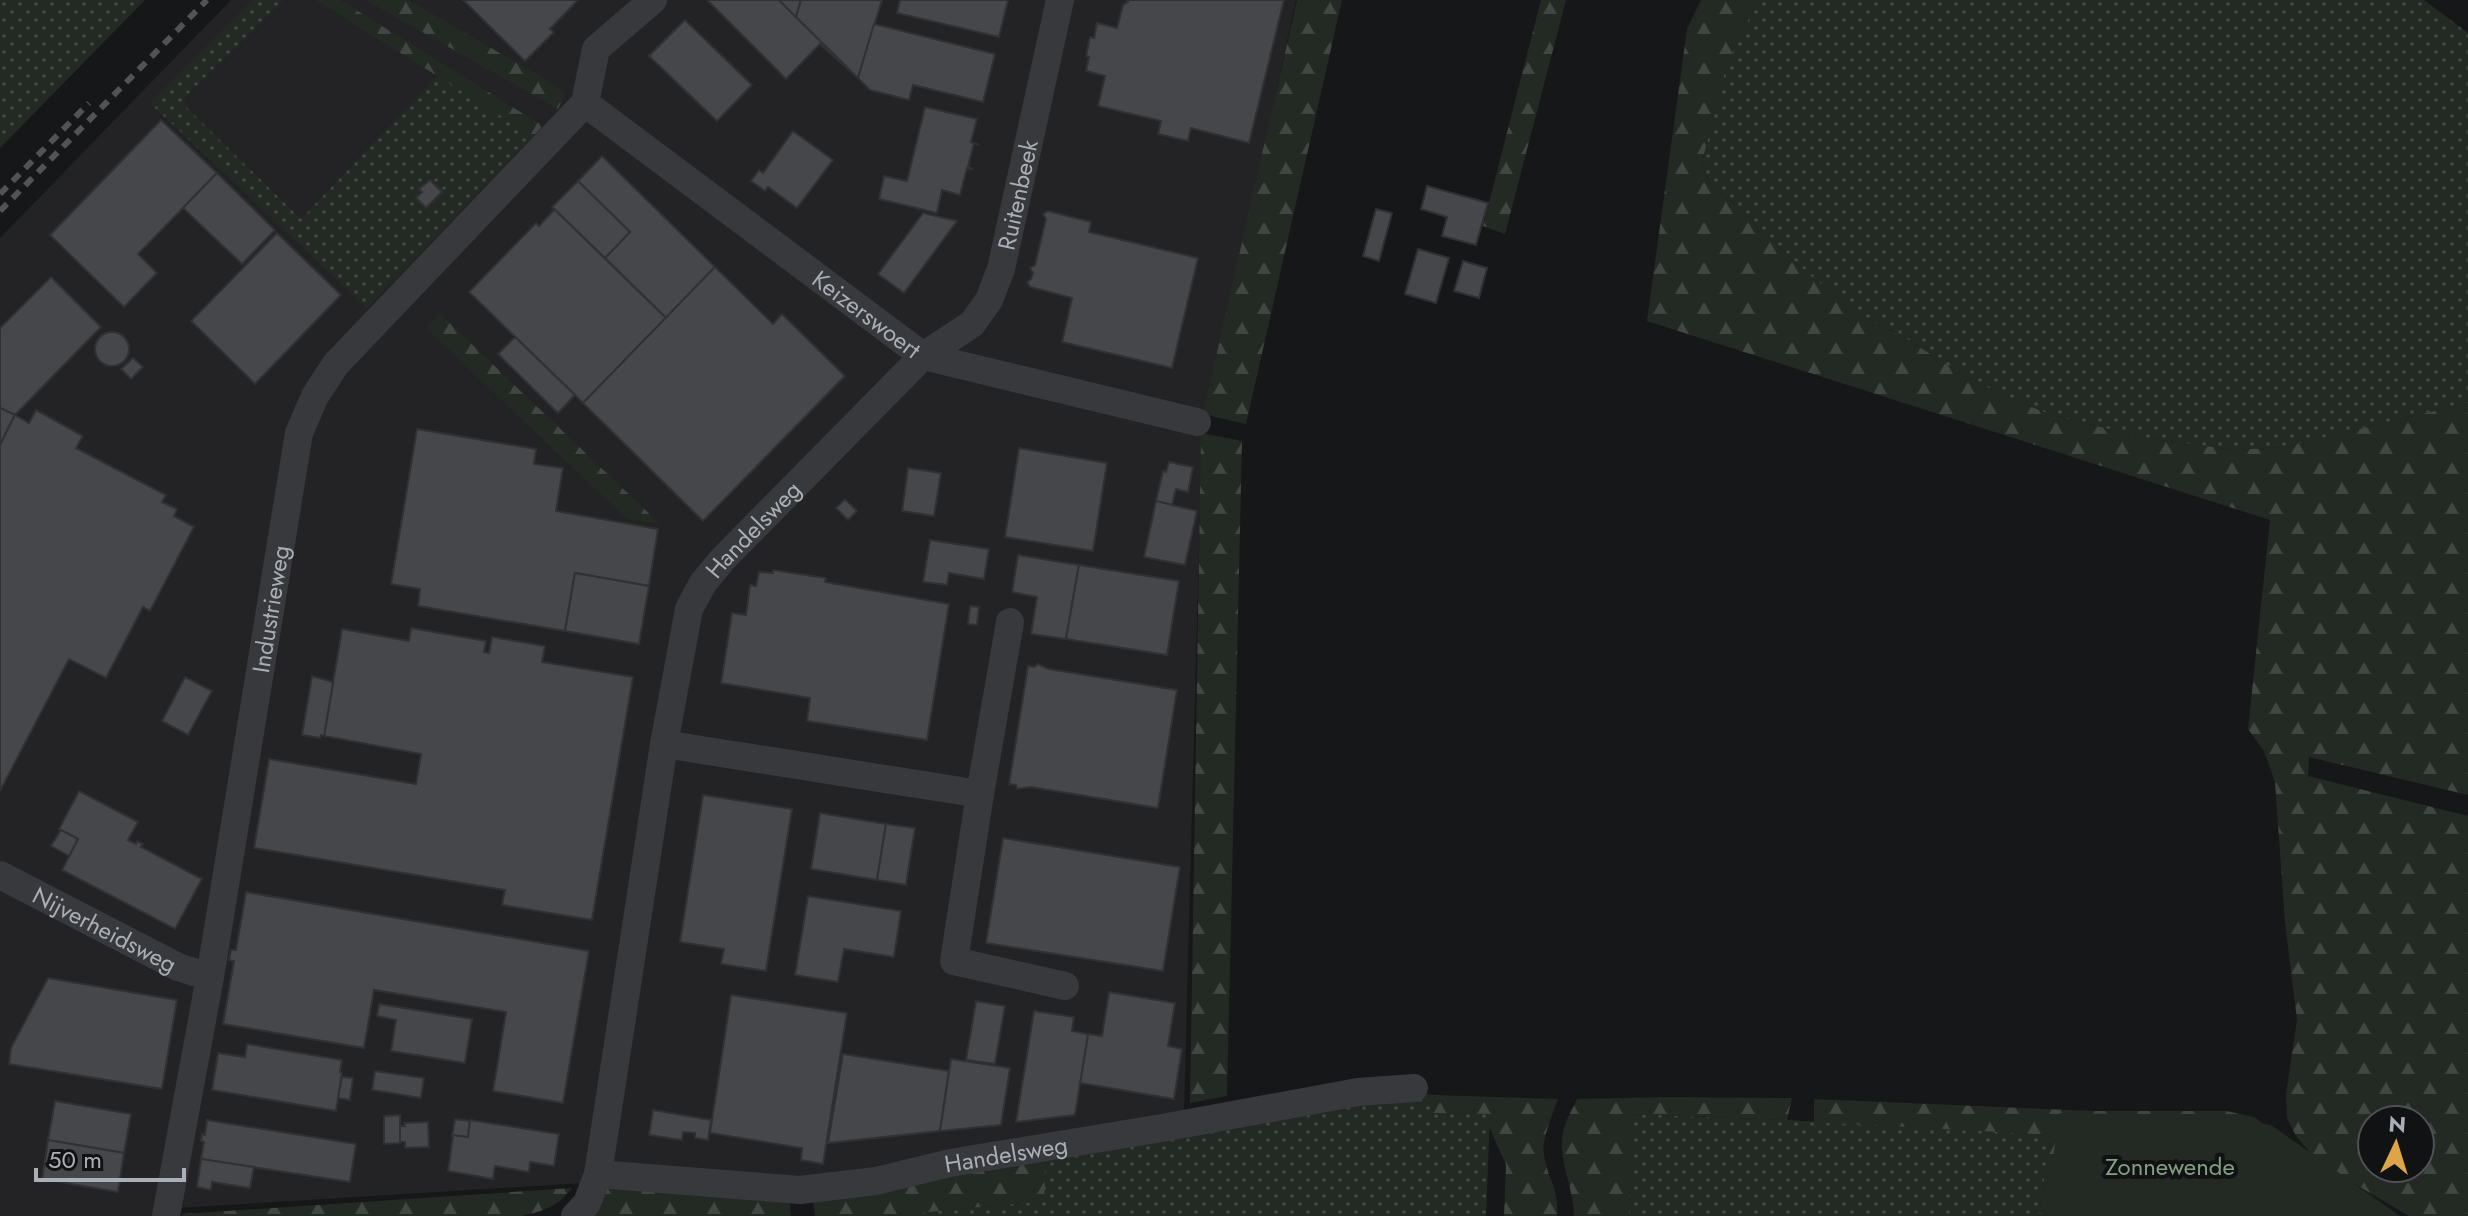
<svg xmlns="http://www.w3.org/2000/svg" width="2468" height="1216" font-family="Jost,sans-serif">
<style>
.built{fill:#232325}
.grass{fill:url(#grass-dots)}
.forest{fill:url(#forest-firs);fill-rule:evenodd}
.park{fill:#232a24}
.building{fill:#46474a;stroke:#313134;stroke-width:2}
.lines{fill:none;stroke-linecap:round;stroke-linejoin:round}
.minor{stroke:#38393d;stroke-width:28}
.rail{stroke:#515357;stroke-width:6;stroke-dasharray:10 8;stroke-linecap:butt}
.labels{text-anchor:middle;dominant-baseline:central;stroke-width:8;stroke-linejoin:round;paint-order:stroke}
.street-label{font-size:24px;fill:#aaaeb6;stroke:#111213}
.park-label{font-size:24px;fill:#839f84;stroke:#111213}
</style>
<defs>
<pattern id="grass-dots" width="8" height="8" patternUnits="userSpaceOnUse" patternTransform="scale(2)"><rect width="8" height="8" fill="#232a24"/><path d="M2 2h.1M6 6h.1" fill="none" stroke="#404642" stroke-width="1.8" stroke-linecap="round"/></pattern>
<pattern id="forest-firs" width="22" height="20" patternUnits="userSpaceOnUse" patternTransform="scale(2)"><rect width="22" height="20" fill="#232a24"/><path d="M5 1l3.5 6h-7zM16 11l3.5 6h-7z" fill="#404642"/></pattern>
</defs>
<rect width="100%" height="100%" fill="#161718"/>
<polygon class="built" points="231,0 1296,0 1202,433 1184,1113 791,1182 616,1181 177,1208 175,1216 0,1216 0,238"/>
<g class="grass">
<polygon points="0,0 145,0 0,148"/>
<polygon points="253,0 283,0 184,98 185,106 301,219 438,76 533,136 367,308 150,103"/>
<polygon points="1758,0 2424,0 2468,33 2468,403 2285,447 2235,450 2146,438 2051,415 1998,393 1960,373 1907,339 1854,311 1811,276 1710,183 1703,169 1702,162 1727,62"/>
<polygon points="1409,1093 1435,1095 1433,1113 1490,1114 1486,1216 886,1216 1043,1201 1046,1153"/>
<polygon points="1630,1114 1787,1120 2051,1135 2039,1216 1629,1216"/>
</g>
<g class="forest">
<polygon points="316,0 340,0 543,126 533,136"/>
<polygon points="366,0 408,0 550,82 565,94 558,109"/>
<polygon points="1297,0 1342,0 1246,424 1203,414"/>
<polygon points="1541,0 1566,0 1505,234 1483,226"/>
<path d="M1701,0h57l-31,63 -25,99 1,7 7,14 101,93 43,35 53,28 53,34 38,20 53,22 95,23 89,12 50,-3 183,-44v392l-159,-38 -1,19 160,40v400h-59l-73,-43 -23,-17 -17,-20 -9,-18 -1,-24 11,-74 -12,-98 -10,-140 -11,-31 -16,-22 22,-209 -623,-199 40,-292zM2372,1120h48v48h-48z"/>
<polygon points="440,314 660,524 627,519 426,328"/>
<polygon points="1201,433 1242,441 1227,1096 1190,1103"/>
<path d="M1435,1095l123,4c-5,14 -17,42 -14,56 3,23 15,32 13,61h-53l2,-51 -17,-39 1,-12 -57,-1z"/>
<path d="M1667,1097l125,1 -5,22 -156,-6 -2,102h-55c0,-30 -18,-58 -10,-88 3,-10 9,-20 13,-29z"/>
<polygon points="1814,1099 2093,1111 2226,1111 2254,1117 2390,1216 2039,1216 2051,1135 1814,1122"/>
<polygon points="1046,1153 1044,1201 886,1216 815,1216 812,1193"/>
<path d="M572,1188c-14,18 -28,23 -50,28h-340v-2z"/>
<polygon points="604,1188 789,1196 791,1216 590,1216"/>
</g>
<polygon class="park" points="2060,1113 2221,1116 2271,1125 2400,1216 2044,1216"/>
<g class="building">
<polygon points="463,0 578,0 550,29 554,32 525,61"/>
<polygon points="709,0 779,0 858,78 820,44 786,79 708,1"/>
<polygon points="779,0 801,0 796,17"/>
<polygon points="801,0 882,0 858,78 796,17"/>
<polygon points="900,0 1008,0 999,37 897,13"/>
<polygon points="1127,0 1284,0 1249,143 1191,128 1188,141 1158,134 1161,121 1098,106 1105,76 1086,71 1089,57 1086,56 1090,37 1094,38 1097,23 1117,28 1123,5 1128,2"/>
<polygon points="685,20 752,85 717,121 649,56"/>
<polygon points="874,24 995,54 983,102 913,85 909,100 870,90 858,78"/>
<polygon points="925,107 977,119 971,142 979,145 974,143 968,167 973,169 967,168 960,195 942,190 937,213 879,199 884,176 907,181"/>
<polygon points="161,120 217,173 138,254 157,273 124,307 50,235"/>
<polygon points="793,131 833,160 797,208 768,187 765,191 751,181 759,170 763,173"/>
<polygon points="602,156 715,267 666,318 605,258 630,232 578,181"/>
<polygon points="217,173 275,230 242,264 183,208"/>
<polygon points="430,180 442,192 426,208 416,198 422,192 419,189"/>
<polygon points="578,181 630,232 605,258 552,207"/>
<polygon points="1427,186 1488,203 1476,245 1442,236 1447,217 1421,209"/>
<polygon points="552,207 666,318 583,403 469,292 536,223 539,226 554,210"/>
<polygon points="1376,209 1392,213 1379,261 1363,256"/>
<polygon points="1048,211 1091,222 1089,232 1198,258 1172,368 1062,342 1072,298 1030,287 1027,282 1031,279 1033,273 1030,268 1035,265 1046,219 1043,214"/>
<polygon points="923,213 957,221 904,293 878,274"/>
<polygon points="277,233 341,295 255,384 191,321"/>
<polygon points="1418,249 1449,258 1436,303 1405,294"/>
<polygon points="1463,261 1487,268 1479,298 1454,291"/>
<polygon points="715,267 773,324 782,314 845,376 703,521 583,403"/>
<polygon points="51,277 101,327 15,415 0,408 0,328"/>
<circle cx="112" cy="349" r="17"/>
<polygon points="515,337 575,395 558,413 498,354"/>
<polygon points="133,358 143,367 131,379 121,369"/>
<polygon points="0,408 15,415 0,445"/>
<polygon points="36,410 83,436 76,448 166,495 162,502 177,509 174,516 194,527 150,611 143,607 106,678 69,659 0,791 0,445 15,415 29,423"/>
<polygon points="417,429 536,449 534,464 563,468 556,511 658,529 649,586 575,573 565,631 418,606 420,589 391,584"/>
<polygon points="1019,448 1107,463 1093,551 1005,537"/>
<polygon points="1169,462 1193,467 1188,492 1176,489 1172,505 1156,501 1163,471 1166,472"/>
<polygon points="908,468 941,473 934,516 902,511"/>
<polygon points="845,499 857,511 848,520 836,508"/>
<polygon points="1156,501 1197,511 1185,565 1144,557"/>
<polygon points="930,540 989,549 984,579 949,573 947,585 923,582"/>
<polygon points="1018,555 1079,565 1066,639 1031,634 1037,597 1012,592"/>
<polygon points="1079,565 1179,581 1167,655 1066,639"/>
<polygon points="773,570 826,578 825,582 949,604 927,740 807,721 810,698 721,683 732,613 746,615 750,585 756,586 759,572 773,573"/>
<polygon points="575,573 649,586 639,644 565,631"/>
<polygon points="970,606 979,607 977,625 968,624"/>
<polygon points="411,628 486,641 484,652 489,653 492,637 545,646 542,662 633,677 592,920 502,905 505,890 254,848 269,759 416,784 421,754 324,736 342,629 409,641"/>
<polygon points="1037,664 1049,669 1177,690 1158,808 1031,787 1017,789 1016,785 1009,784 1028,666 1035,667"/>
<polygon points="312,676 333,682 324,736 321,735 320,738 302,735"/>
<polygon points="185,677 212,691 188,735 162,721"/>
<polygon points="79,791 138,822 128,840 136,844 137,841 143,844 141,847 202,879 175,929 62,870 78,839 59,829"/>
<polygon points="703,795 792,809 766,971 721,964 724,949 680,942"/>
<polygon points="820,813 886,824 877,880 811,869"/>
<polygon points="886,824 915,828 906,885 877,880"/>
<polygon points="61,830 78,839 69,856 51,846"/>
<polygon points="1003,838 1180,867 1163,971 986,943"/>
<polygon points="246,892 589,951 563,1103 493,1091 506,1012 374,990 364,1048 223,1024 234,961 229,960 231,950 236,950"/>
<polygon points="808,896 901,911 894,957 844,949 838,982 795,975"/>
<polygon points="48,978 177,1000 162,1089 9,1064 11,1048"/>
<polygon points="1109,992 1175,1003 1168,1046 1182,1049 1174,1099 1080,1083 1088,1034 1102,1036"/>
<polygon points="731,995 847,1013 823,1164 801,1160 802,1148 710,1133"/>
<polygon points="976,1001 1005,1006 995,1064 966,1060"/>
<polygon points="379,1004 472,1019 465,1063 391,1051 396,1020 377,1016"/>
<polygon points="1034,1011 1074,1017 1072,1031 1088,1034 1075,1115 1016,1122"/>
<polygon points="247,1044 342,1060 340,1072 342,1073 336,1111 212,1090 218,1053 245,1057"/>
<polygon points="843,1054 949,1071 940,1131 828,1143"/>
<polygon points="951,1059 1010,1068 1001,1125 940,1131"/>
<polygon points="375,1071 424,1078 421,1098 372,1090"/>
<polygon points="342,1077 353,1078 350,1100 338,1098"/>
<polygon points="55,1101 131,1114 124,1153 48,1140"/>
<polygon points="653,1110 711,1120 708,1140 695,1138 695,1133 683,1132 682,1140 649,1135"/>
<polygon points="400,1115 400,1143 384,1144 384,1116"/>
<polygon points="455,1119 470,1121 468,1137 452,1136"/>
<polygon points="207,1120 356,1144 350,1182 201,1159 204,1142 201,1141 202,1134 205,1135"/>
<polygon points="470,1120 559,1134 554,1166 530,1162 529,1172 495,1166 493,1179 448,1171 453,1135 468,1137"/>
<polygon points="428,1122 429,1147 405,1148 405,1142 400,1142 400,1126 405,1126 404,1123"/>
<polygon points="48,1140 124,1153 118,1192 42,1179"/>
<polygon points="201,1159 254,1167 250,1188 212,1182 211,1190 197,1187"/>
</g>
<g class="lines">
<g class="minor">
<path id="s1" d="M585,103l338,253 274,66"/>
<polyline points="585,103 596,49 653,0"/>
<polyline points="1010,622 980,794 954,961 1065,986"/>
<polyline points="664,744 980,794"/>
<path id="s2" d="M0,875l178,92 32,10"/>
<path id="s3" d="M598,1174l202,16 76,-9 74,-18 212,-35 196,-36 56,-4"/>
<path id="s4" d="M166,1216l44,-239 89,-544 16,-37 21,-32 249,-261"/>
<path id="s5" d="M575,1216l12,-13 11,-29 66,-430 25,-135 14,-26 19,-23 201,-204 49,-32 17,-24 12,-31 59,-269"/>
</g>
<g class="rail">
<polyline points="0,194 89,103"/>
<polyline points="0,211 207,0"/>
</g>
</g>
<g class="labels">
<g class="street-label">
<text stroke="none"><textPath href="#s5" startOffset="1164">Ruitenbeek</textPath></text>
<text stroke="none"><textPath href="#s1" startOffset="352">Keizerswoert</textPath></text>
<text stroke="none"><textPath href="#s5" startOffset="724">Handelsweg</textPath></text>
<text stroke="none"><textPath href="#s4" startOffset="616">Industrieweg</textPath></text>
<text stroke="none"><textPath href="#s2" startOffset="118">Nijverheidsweg</textPath></text>
<text stroke="none"><textPath href="#s3" startOffset="412">Handelsweg</textPath></text>
</g>
<g class="park-label">
<text x="2170" y="1166">Zonnewende</text>
</g>
</g>
<g transform="translate(2396 1144) rotate(4)"><circle r="38" fill="#111213" stroke="#4e5054" stroke-width="2"/>
<path d="M0-6L14 30L0 20L-14 30Z" fill="#dda449"/>
<text y="-12" font-size="22" font-weight="bold" text-anchor="middle" fill="#aaaeb6">N</text>
</g>
<path d="M36 1168v12h148v-12" fill="none" stroke="#aaaeb6" stroke-width="4"/>
<text x="48" y="1168" font-size="24" fill="#aaaeb6" stroke="#111213" stroke-width="6" paint-order="stroke">50 m</text>
</svg>
